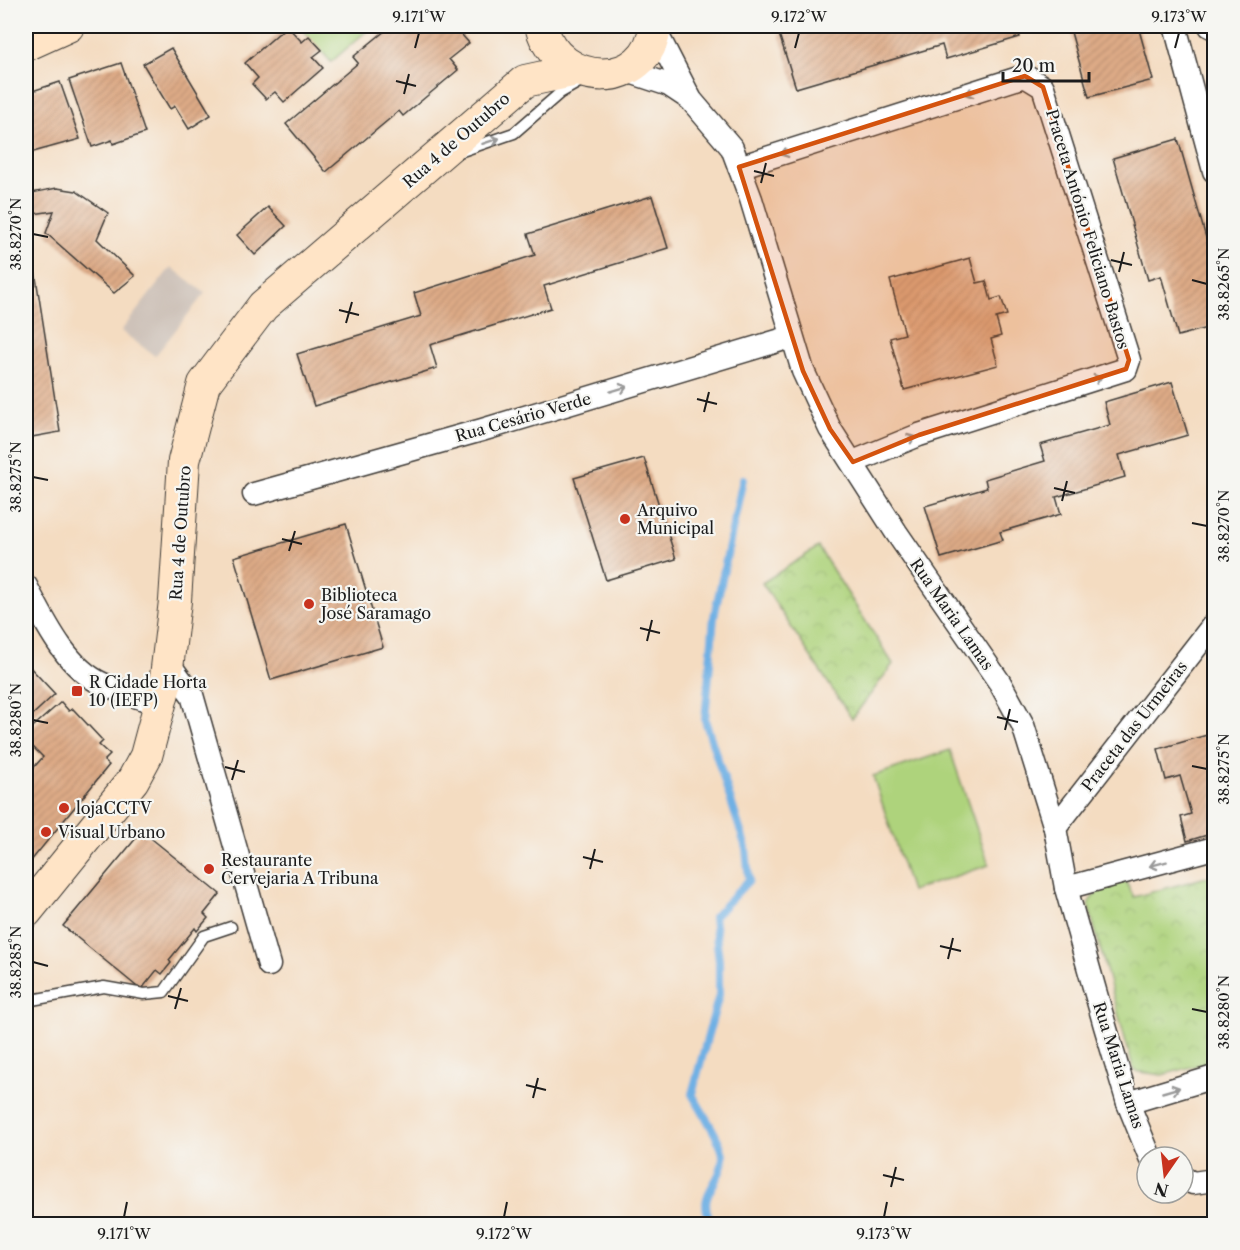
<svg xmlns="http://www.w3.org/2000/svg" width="1240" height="1250" font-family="'Libre Caslon Text',serif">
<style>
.industrial{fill:#cec2b9}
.green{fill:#aed37c;stroke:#65784c;stroke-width:1.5}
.park{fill:url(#park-crowns);stroke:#65784c;stroke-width:1.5}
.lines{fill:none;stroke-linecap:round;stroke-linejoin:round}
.stream{stroke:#70b0e4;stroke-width:8}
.building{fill:url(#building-hatch)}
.lane-casing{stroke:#3c3935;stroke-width:13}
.street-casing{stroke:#3c3935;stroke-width:25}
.secondary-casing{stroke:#3c3935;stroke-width:34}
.lane{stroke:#fff;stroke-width:10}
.street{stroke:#fff;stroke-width:22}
.secondary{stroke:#ffe4c6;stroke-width:32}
.oneway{stroke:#999}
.marked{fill:#d4530e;fill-opacity:0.2;stroke:#d4530e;stroke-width:4.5;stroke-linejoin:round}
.ticks{fill:none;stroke:#1c1c1c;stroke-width:2}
.poi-dot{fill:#c8321e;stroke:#f6f6f2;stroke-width:2}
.labels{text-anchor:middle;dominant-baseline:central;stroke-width:4.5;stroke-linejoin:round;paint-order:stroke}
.street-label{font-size:16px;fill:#1c1c1c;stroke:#f6f6f2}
.poi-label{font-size:16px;fill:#1c1c1c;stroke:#f6f6f2;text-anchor:start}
.neatline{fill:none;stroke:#1c1c1c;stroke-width:2}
.ticks-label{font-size:15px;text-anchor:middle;fill:#1c1c1c}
</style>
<defs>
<pattern id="park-crowns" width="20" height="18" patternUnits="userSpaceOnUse" patternTransform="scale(1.5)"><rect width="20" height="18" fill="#aed37c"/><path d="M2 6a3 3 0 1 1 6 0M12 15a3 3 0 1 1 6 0" fill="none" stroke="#95b56b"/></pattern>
<pattern id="building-hatch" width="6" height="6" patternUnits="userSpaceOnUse" patternTransform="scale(1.5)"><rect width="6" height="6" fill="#ddaa86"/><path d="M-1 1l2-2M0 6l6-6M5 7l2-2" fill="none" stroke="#bd9273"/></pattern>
</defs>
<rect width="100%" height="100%" fill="#f6f6f2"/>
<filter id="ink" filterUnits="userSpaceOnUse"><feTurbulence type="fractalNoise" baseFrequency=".0167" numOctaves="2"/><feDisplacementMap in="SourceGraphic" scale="12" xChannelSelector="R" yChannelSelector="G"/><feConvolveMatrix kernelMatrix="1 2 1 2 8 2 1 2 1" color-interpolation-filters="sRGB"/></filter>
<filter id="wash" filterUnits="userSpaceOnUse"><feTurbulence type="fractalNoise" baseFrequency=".008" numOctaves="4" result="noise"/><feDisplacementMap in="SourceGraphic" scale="24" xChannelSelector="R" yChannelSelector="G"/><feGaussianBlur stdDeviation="1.35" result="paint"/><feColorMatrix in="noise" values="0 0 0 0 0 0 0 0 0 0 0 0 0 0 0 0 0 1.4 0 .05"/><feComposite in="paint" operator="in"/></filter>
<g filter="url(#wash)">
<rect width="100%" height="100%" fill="#f4dcc1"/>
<polygon class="industrial" points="171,267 205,293 155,356 121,331"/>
<g class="green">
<polygon points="299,26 368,26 370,28 331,62"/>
<polygon points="950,750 989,865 911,891 873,776"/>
</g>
<g class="park">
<polygon points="818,547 893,664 852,719 762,583"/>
<path d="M1214,875v186l-52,14 -28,-4 -46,-167c8,-16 21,-19 37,-24l9,17z"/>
</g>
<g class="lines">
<path class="stream" d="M713,1224c-20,-30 10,-39 10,-68 0,-13 -24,-49 -31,-62l27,-99v-34l-5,-44 35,-37 -3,-32 -41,-128 9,-103 29,-138"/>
</g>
<g id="blocks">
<g class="building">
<polygon points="287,26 302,42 309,36 322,50 313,57 323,68 284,102 275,92 266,99 252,84 258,78 245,63"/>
<polygon points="391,26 454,26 469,43 449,59 458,70 403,116 399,111 326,172 286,124 358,63 353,57"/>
<polygon points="809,26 1016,26 1020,37 946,59 942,45 796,88 779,34"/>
<polygon points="1096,26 1138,26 1153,80 1089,97 1071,32"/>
<polygon points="171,48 211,115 189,129 175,106 170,109 143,64"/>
<polygon points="121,63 145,133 113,144 112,140 92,147 69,80"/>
<polygon points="60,82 80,139 26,154 26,93"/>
<polygon points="1178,139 1214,266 1214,326 1178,336 1161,276 1148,280 1113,158"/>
<polygon points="57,188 76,191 108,213 97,239 135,276 114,293 46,233 54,211 26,215 26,194"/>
<polygon points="652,196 668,248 544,286 551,308 430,345 437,368 314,406 297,354 421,316 414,293 535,255 528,234"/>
<polygon points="268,207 286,226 255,255 237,235"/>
<polygon points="26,239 30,239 60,432 26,438"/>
<polygon points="970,258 977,283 986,281 991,300 1001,297 1007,315 996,318 1001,336 991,339 998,365 904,390 890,338 905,334 890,280"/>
<polygon points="1172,382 1188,435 1119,455 1125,477 1056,497 1061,514 1000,532 1003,540 941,558 925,506 987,488 985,479 1045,461 1040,445 1110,425 1104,402"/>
<polygon points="644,458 676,559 606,580 574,478"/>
<polygon points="346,524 383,647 271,680 234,557"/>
<polygon points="26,663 55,694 26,721"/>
<polygon points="61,702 69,711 73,709 103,741 99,745 110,755 104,761 109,765 26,867 26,772 28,774 43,757 27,741 31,737 26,733"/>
<polygon points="1214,733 1214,833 1187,841 1181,817 1191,814 1180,776 1166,780 1158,749"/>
<polygon points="142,831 220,894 204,914 208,918 197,931 195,928 169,960 171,963 162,974 157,970 141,990 63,926"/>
</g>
</g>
</g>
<g filter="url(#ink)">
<use href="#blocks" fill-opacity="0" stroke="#3c3935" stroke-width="1.5"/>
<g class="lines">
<defs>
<g id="lane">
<polyline points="459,152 514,133 560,93 581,81"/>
<polyline points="26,1001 104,987 144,994 164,992 204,936 231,927"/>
</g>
<g id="street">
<polyline points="1175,26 1214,171"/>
<polyline points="1210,26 1214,28"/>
<polyline points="655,30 691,100 732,148 751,199 803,371 830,429 896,532 1000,683 1023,725 1055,828 1066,888 1105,1026 1128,1103 1150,1157"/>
<polyline points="624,70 669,85 690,99"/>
<polyline points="739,167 1025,76 1043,87 1129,360 1126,369 919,435 853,462"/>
<polyline points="254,494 482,430 791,337"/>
<path d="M26,586c18,34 40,82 77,98 19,8 39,14 58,21"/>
<polyline points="169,664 192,695 269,965"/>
<polyline points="1055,828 1214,624"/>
<polyline points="1066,888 1214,848"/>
<polyline points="1128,1103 1214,1077"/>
<polyline points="1183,1178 1193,1183 1214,1180"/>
</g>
<g id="secondary">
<path d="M541,26c18,65 108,64 114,0"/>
<polyline points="26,45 68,26"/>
<polyline points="26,912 133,780 146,756 165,685 175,601 184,461 204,384 263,306 525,81 576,70"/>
</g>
</defs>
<use href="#lane" class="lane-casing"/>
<use href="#street" class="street-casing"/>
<use href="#secondary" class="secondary-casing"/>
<use href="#lane" class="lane"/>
<use href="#street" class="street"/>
<use href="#secondary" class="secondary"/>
</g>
<defs><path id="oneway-shaft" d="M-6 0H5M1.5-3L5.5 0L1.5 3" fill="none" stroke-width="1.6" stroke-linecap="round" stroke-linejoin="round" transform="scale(1.5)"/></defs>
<g class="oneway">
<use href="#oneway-shaft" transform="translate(974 92) rotate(162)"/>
<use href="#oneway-shaft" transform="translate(491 141) rotate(-18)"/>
<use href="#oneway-shaft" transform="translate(789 152) rotate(162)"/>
<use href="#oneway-shaft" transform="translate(1093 380) rotate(-18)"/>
<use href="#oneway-shaft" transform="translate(619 389) rotate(-17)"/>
<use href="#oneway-shaft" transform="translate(907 440) rotate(-22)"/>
<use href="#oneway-shaft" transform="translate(1158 864) rotate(165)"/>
<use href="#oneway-shaft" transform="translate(1171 1090) rotate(-16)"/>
</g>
</g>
<path class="marked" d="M1025,76l18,11 86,273 -3,9 -207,66 -66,27 -23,-33 -27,-58 -64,-204z"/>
<path class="ticks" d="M415,48l4,-15M795,48l4,-15M1175,48l4,-15M396,81l20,5M404,94l5,-20M754,171l20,5M761,183l5,-20M33,234l15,3M1111,260l21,5M1119,272l5,-20M1192,280l15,4M339,310l20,5M346,323l6,-21M697,399l20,5M704,412l5,-20M33,477l15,3M1054,488l21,5M1062,501l5,-20M1192,523l15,3M282,539l20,5M289,551l6,-20M640,628l20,5M647,641l5,-21M997,717l21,5M33,720l15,3M1005,730l5,-21M1192,766l15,3M225,767l20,5M232,780l6,-20M583,857l20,5M590,869l5,-20M940,946l21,5M948,959l5,-21M33,962l15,4M168,996l20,5M175,1009l6,-21M1192,1009l15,3M526,1085l20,5M533,1098l5,-20M883,1175l21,5M891,1187l5,-20M124,1217l3,-15M504,1217l3,-15M884,1217l3,-15"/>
<g class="poi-dot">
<circle cx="625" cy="519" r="6"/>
<circle cx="309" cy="604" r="6"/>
<rect x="71" y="685" width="12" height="12" rx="3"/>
<circle cx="64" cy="808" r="6"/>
<circle cx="46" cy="832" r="6"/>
<circle cx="209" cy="869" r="6"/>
</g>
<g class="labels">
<g class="street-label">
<text transform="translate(456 140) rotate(-41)">Rua 4 de Outubro</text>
<text transform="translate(1088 229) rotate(73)">Praceta António Feliciano Bastos</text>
<text transform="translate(523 417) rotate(-16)">Rua Cesário Verde</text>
<text transform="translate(180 533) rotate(-86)">Rua 4 de Outubro</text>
<text transform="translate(952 614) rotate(55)">Rua Maria Lamas</text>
<text transform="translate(1134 726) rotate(-52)">Praceta das Urmeiras</text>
<text transform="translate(1119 1065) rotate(72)">Rua Maria Lamas</text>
</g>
<g class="poi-label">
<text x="637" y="510">Arquivo<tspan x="637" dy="18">Municipal</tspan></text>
<text x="321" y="595">Biblioteca<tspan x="321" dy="18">José Saramago</tspan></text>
<text x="89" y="682">R Cidade Horta<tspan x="89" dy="18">10 (IEFP)</tspan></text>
<text x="76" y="808">lojaCCTV</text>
<text x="58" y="832">Visual Urbano</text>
<text x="221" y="860">Restaurante<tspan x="221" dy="18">Cervejaria A Tribuna</tspan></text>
</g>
</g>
<rect width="1240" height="1250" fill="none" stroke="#f6f6f2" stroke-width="66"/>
<g transform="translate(1165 1175) rotate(194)"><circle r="28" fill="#f6f6f2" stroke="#9f9f9c" stroke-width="1.5"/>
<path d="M0-4.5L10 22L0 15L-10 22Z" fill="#c8321e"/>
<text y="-9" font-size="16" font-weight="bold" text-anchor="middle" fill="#1c1c1c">N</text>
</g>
<path d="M1003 72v9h86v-9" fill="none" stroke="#1c1c1c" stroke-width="3"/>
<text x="1012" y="72" font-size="18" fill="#1c1c1c" stroke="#f6f6f2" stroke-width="4.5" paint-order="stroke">20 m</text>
<rect x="33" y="33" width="1174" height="1184" class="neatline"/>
<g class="ticks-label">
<text x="419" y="22">9.171°W</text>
<text x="799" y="22">9.172°W</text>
<text x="1179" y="22">9.173°W</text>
<text transform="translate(16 234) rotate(-90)" y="5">38.8270°N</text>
<text transform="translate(1224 284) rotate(-90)" y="5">38.8265°N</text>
<text transform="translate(16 477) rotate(-90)" y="5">38.8275°N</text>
<text transform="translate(1224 526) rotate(-90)" y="5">38.8270°N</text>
<text transform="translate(16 720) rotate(-90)" y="5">38.8280°N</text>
<text transform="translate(1224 769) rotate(-90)" y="5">38.8275°N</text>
<text transform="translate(16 962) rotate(-90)" y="5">38.8285°N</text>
<text transform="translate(1224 1012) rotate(-90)" y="5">38.8280°N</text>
<text x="124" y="1239">9.171°W</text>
<text x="504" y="1239">9.172°W</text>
<text x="884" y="1239">9.173°W</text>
</g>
</svg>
